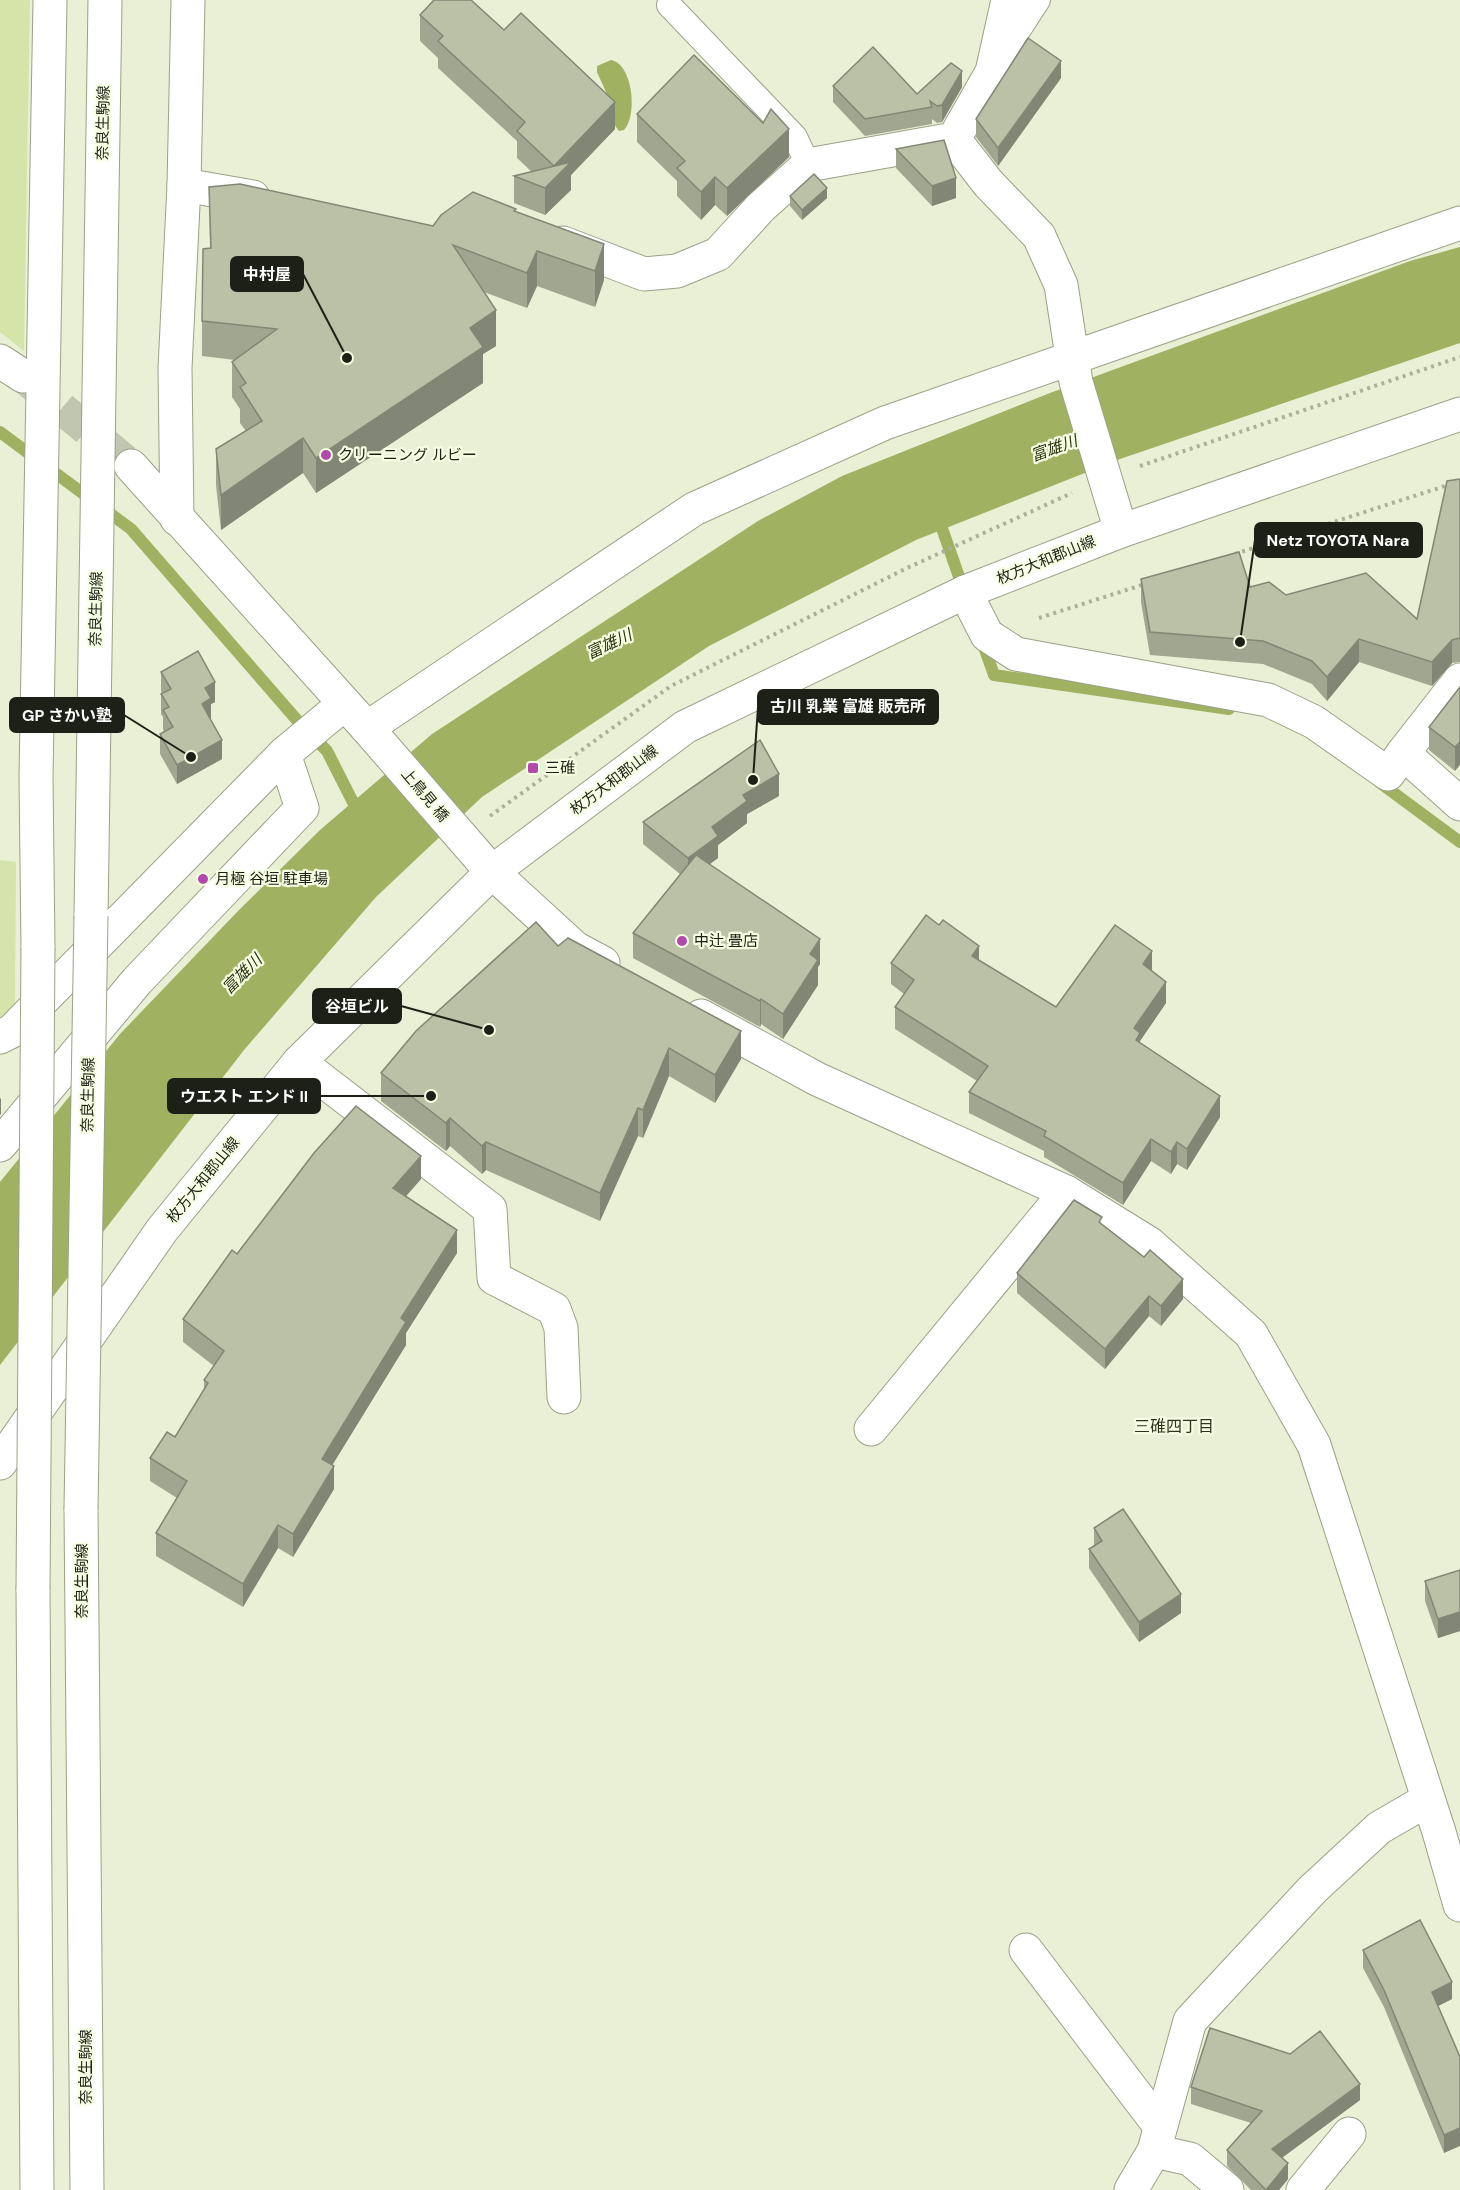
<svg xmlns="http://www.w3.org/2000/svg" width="1460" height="2190" font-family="'DM Sans','Noto Sans JP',sans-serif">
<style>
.green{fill:#d5e4a9}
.water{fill:#a0b261}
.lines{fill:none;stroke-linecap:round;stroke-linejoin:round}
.stream{stroke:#a0b261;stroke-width:12}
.tertiary-tunnel{stroke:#c0c6af;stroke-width:33;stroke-dasharray:33 16;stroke-linecap:butt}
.service-casing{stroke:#9aa187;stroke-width:26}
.pedestrian-casing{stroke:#9aa187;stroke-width:35}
.minor-casing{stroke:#9aa187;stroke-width:35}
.tertiary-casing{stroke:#9aa187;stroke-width:35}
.primary-casing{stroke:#9aa187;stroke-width:35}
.path{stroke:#aab09a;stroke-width:4;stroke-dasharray:3 4.5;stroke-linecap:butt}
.service{stroke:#fff;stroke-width:24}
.pedestrian{stroke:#fff;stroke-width:33}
.minor{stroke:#fff;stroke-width:33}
.tertiary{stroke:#fff;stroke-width:33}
.primary{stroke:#fff;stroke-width:33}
.primary-bridge-casing{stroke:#9aa187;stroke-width:35;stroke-linecap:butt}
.primary-bridge{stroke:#fff;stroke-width:33}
.wall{fill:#a0a690}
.shaded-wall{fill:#828775}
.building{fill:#bac1a7;stroke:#828775;stroke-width:1.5}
.poi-dot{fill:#b24aad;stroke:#f6fee2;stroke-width:2}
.labels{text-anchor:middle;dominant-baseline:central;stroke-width:4.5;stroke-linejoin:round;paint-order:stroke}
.street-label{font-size:15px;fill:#1d2016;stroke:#f6fee2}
.poi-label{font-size:15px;fill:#1d2016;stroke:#f6fee2;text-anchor:start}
.water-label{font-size:16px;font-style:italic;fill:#2e3512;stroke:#f6fee2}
.neighbourhood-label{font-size:16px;fill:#2e331d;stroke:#f6fee2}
.leader{fill:none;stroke:#1d2016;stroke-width:2}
.callout-dot{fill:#1d2016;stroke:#f6fee2;stroke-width:2}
.callout{fill:#1d2016;stroke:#1d2016;stroke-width:2}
.callout-label{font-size:16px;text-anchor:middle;font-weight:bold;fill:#fff}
</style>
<rect width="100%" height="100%" fill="#e9f0d5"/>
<g class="green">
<polygon points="0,0 30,0 24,351 0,332"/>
<polygon points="0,860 16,862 15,1011 0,1018"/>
</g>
<g class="water">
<path d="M611,60c22,4 27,56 13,70l-5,1 -11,-15 -2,-24 -9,-20v-6z"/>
<polygon points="1460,247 1460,343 1120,459 916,540 709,646 482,797 376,897 244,1050 0,1365 0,1182 120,1034 239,910 320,830 432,734 758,521 842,476 1050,393 1410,261"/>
</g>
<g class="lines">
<g class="stream">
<polyline points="0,432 131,529 296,719 327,751 360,816"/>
<polyline points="937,514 964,591"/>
<polyline points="982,641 994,675 1229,709"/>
<polyline points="1379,782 1460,842"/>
</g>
<polyline class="tertiary-tunnel" points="24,377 131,466"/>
<defs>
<g id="service">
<polyline points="669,5 795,137 808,165"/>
<polyline points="1001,57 1038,0"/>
</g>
<polyline id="pedestrian" points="1403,753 1460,680"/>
<g id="minor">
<polyline points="954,139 988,183 1039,236 1061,285 1076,382 1121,531"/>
<polyline points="184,185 253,197"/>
<polyline points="563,243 644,274 677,271 718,254 761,207 808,165 954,139 992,72 1008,0"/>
<polyline points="177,519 175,368 184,185 188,0"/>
<polyline points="965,592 987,635 1016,654 1268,700 1314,722 1388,774 1403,753 1460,804"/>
<polyline points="367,728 694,509 885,423 1460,223"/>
<polyline points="492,872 575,948 603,963"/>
<polyline points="701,1016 817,1079 1066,1192 1150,1244 1251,1334 1314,1445 1439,1832 1460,1905"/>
<polyline points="0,1037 12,1031 284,754"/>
<polyline points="299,1062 490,1209 494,1278 554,1309 561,1328 564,1397"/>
<polyline points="0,1145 137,981 302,808 284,754 344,704"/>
<polyline points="871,1429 1066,1192"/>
<polyline points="1026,1950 1159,2125"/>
<polyline points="1154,2151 1190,2159 1227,2190"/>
<polyline points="1131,2190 1154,2151 1190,2021 1312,1890 1379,1828 1427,1800"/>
<polyline points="1303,2190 1349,2134"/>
</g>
<g id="tertiary">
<polyline points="0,361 23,376"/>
<polyline points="131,466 367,728 492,872"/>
</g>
<g id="primary">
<polyline points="91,916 105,0"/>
<polyline points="38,948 36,777 50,0"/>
<polyline points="0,1463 162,1230 299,1062 492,872 685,727 965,592 1121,531 1460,414"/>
<polyline points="81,1509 87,2190"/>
<polyline points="33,1589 37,2190"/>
</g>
</defs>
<use href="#service" class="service-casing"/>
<use href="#pedestrian" class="pedestrian-casing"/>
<use href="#minor" class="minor-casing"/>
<use href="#tertiary" class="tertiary-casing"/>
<use href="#primary" class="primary-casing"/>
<g class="path">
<polyline points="1140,466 1460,357"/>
<polyline points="1235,554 1448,485"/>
<polyline points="1039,618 1145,584"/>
<polyline points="490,816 671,686 907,568 1072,493"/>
</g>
<use href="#service" class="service"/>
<use href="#pedestrian" class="pedestrian"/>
<use href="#minor" class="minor"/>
<use href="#tertiary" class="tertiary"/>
<use href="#primary" class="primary"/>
<defs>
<g id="primary-bridge">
<polyline points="81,1509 91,916"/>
<polyline points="33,1589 38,948"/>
</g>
</defs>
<use href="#primary-bridge" class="primary-bridge-casing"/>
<use href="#primary-bridge" class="primary-bridge"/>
</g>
<g class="wall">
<polygon points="420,15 504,30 615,129 571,175 571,190 545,215 514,203 514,176 532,172 517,158 517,141 438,68 438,58 420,41"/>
<polygon points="1061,78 998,166 976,137 976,119"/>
<polygon points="833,86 917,94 962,87 942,122 937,123 932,119 932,124 865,136 833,102"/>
<polygon points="637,114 789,157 727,216 715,205 701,220 677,196 677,181 637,142"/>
<polygon points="896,149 956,198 932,206 896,168"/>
<polygon points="209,187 433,226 516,212 604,244 604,280 595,307 537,286 527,308 484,292 496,346 483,354 483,383 316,493 303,473 221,530 216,485 216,449 246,431 240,423 240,409 232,397 232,362 235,360 202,356 202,321 210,248"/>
<polygon points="790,196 827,198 802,220 790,206"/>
<polygon points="1460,479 1460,662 1452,663 1432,686 1359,662 1327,701 1312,684 1263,664 1150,655 1141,602 1141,579 1250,587 1286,595 1417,619"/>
<polygon points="161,672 215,702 211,704 211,718 210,719 222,759 177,784 160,754 160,734 164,732 163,729 163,717 161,714 161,694 162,693 161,692"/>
<polygon points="1460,687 1455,771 1429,750 1429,727"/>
<polygon points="779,796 747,814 747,823 718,845 718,858 710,864 820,964 818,967 818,985 783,1039 761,1024 760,1027 633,958 633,933 680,874 643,844 643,822"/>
<polygon points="558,946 741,1059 715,1103 669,1076 643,1138 638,1136 600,1221 486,1170 482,1174 450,1146 446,1151 381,1101 381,1073"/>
<polygon points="979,960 1056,1007 1152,971 1166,1003 1140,1041 1140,1043 1220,1117 1187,1170 1177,1164 1171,1174 1151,1161 1123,1205 1044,1157 1044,1151 969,1113 969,1092 977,1081 895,1029 895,1007 904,994 891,984 891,963"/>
<polygon points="421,1179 406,1196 457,1253 406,1333 406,1345 332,1465 334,1489 293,1557 278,1548 243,1607 156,1556 156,1533 177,1498 150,1481 150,1458 175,1437 204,1390 204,1380 214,1366 183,1342 183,1319 237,1254"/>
<polygon points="1102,1225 1183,1299 1161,1326 1149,1316 1105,1369 1017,1293 1017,1273"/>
<polygon points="1094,1528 1181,1613 1139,1642 1089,1568 1089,1549 1094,1546"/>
<polygon points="1460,1570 1460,1631 1438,1638 1425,1601 1425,1581"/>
<polygon points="1363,1950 1452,1999 1438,2006 1460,2057 1444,2153 1384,2007 1363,1968"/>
<polygon points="1191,2087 1360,2100 1282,2158 1288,2179 1279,2190 1251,2190 1227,2166 1227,2150 1251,2123 1191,2104"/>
</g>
<g class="shaded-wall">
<polygon points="1061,61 1061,78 998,166 998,148"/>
<polygon points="962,71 962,87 942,122 942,105"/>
<polygon points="615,102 615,129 571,175 571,190 545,215 545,188 554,166"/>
<polygon points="789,129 789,157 727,216 727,188"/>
<polygon points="715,177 715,205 701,220 701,192"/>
<polygon points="956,178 956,198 932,206 932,186"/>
<polygon points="827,188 827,198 802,220 802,210"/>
<polygon points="604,244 604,280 595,307 595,271"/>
<polygon points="537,251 537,286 527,308 527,273"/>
<polygon points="496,310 496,346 483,354 483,383 316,493 316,458 470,328"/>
<polygon points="303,438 303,473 221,530 221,495"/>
<polygon points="1359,639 1359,662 1327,701 1327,677"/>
<polygon points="1452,640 1452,663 1432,686 1432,662"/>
<polygon points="215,682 215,702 211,704 211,718 202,723 202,704 205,688"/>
<polygon points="222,740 222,759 177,784 177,765"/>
<polygon points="1460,742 1460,765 1455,771 1455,747"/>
<polygon points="779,774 779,796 747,814 747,823 718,845 718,858 688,880 688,858 712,827 743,795"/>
<polygon points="820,939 820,964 818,967 818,985 783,1039 783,1014 810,954"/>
<polygon points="979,946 979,967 972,956"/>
<polygon points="1152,951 1152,973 1143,964"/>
<polygon points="1166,982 1166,1003 1140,1041 1140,1054 1136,1061 1134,1028"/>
<polygon points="761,999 761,1024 760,1027 760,1001"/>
<polygon points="741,1031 741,1059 715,1103 715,1075"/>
<polygon points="669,1048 669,1076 643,1138 643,1110"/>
<polygon points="1220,1096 1220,1117 1187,1170 1187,1149"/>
<polygon points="1,1098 1,1114 0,1115 0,1099"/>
<polygon points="638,1108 638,1136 600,1221 600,1193"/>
<polygon points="450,1118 450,1146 446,1151 446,1123"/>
<polygon points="1151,1139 1151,1161 1123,1205 1123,1183"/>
<polygon points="486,1142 486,1170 482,1174 482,1146"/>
<polygon points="1177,1142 1177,1164 1171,1174 1171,1152"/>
<polygon points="421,1156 421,1179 393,1211 393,1188"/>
<polygon points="457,1230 457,1253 406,1333 406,1345 322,1482 322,1459 401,1318"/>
<polygon points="1183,1279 1183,1299 1161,1326 1161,1306"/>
<polygon points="1149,1296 1149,1316 1105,1369 1105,1349"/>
<polygon points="334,1466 334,1489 293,1557 293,1534"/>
<polygon points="278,1525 278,1548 243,1607 243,1584"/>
<polygon points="1181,1594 1181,1613 1139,1642 1139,1622"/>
<polygon points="1460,1612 1460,1631 1438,1638 1438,1619"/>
<polygon points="1452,1982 1452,1999 1432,2009 1432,1992"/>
<polygon points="1360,2084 1360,2100 1272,2165 1272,2149"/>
<polygon points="1460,2128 1460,2146 1444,2153 1444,2135"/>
<polygon points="1288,2163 1288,2179 1279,2190 1266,2190"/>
</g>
<g class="building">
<polygon points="434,0 471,0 504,30 521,13 615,102 554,166 517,131 525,122 438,41 443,36 420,15"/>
<polygon points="1028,38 1061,61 998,148 976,119"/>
<polygon points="873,47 917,94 951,63 962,71 942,105 937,106 930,101 932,107 865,119 833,86"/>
<polygon points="694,55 763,123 771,109 789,129 727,188 715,177 701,192 677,168 685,161 637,114"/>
<polygon points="944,140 956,178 932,186 896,149"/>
<polygon points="571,162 545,188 514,176"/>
<polygon points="814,174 827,188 802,210 790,196"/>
<polygon points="240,184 433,226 441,215 473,192 516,209 514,211 604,244 595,271 537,251 527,273 453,245 496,310 470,328 483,347 316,458 303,438 221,495 216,449 262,421 240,387 246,383 232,362 277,329 202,321 203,249 211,248 209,187"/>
<polygon points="1460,479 1460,638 1452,640 1432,662 1359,639 1327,677 1312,661 1263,641 1150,632 1141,579 1239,552 1250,587 1269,582 1286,595 1366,573 1417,619 1447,481"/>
<polygon points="198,651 215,682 205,688 211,698 202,704 222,740 177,765 160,734 173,727 163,710 169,707 161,694 171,689 161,672"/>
<polygon points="1460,687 1460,742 1455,747 1429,727"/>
<polygon points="760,740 779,774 743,795 747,801 712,827 718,836 688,858 643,822"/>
<polygon points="696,855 820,939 810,954 818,960 783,1014 761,999 760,1001 633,933"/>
<polygon points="926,915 939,925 943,920 979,946 972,956 1056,1007 1115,925 1152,951 1143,964 1166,982 1134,1028 1140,1033 1136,1040 1220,1096 1187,1149 1177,1142 1171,1152 1151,1139 1123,1183 1044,1136 1046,1131 969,1092 988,1066 895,1007 914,980 891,963"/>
<polygon points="536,922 558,946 568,938 741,1031 715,1075 669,1048 643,1110 638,1108 600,1193 486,1142 482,1146 450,1118 446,1123 381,1073 416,1031"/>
<polygon points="356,1106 421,1156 393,1188 457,1230 401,1318 406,1322 322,1459 334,1466 293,1534 278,1525 243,1584 156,1533 187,1481 150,1458 167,1432 175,1437 208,1383 204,1380 224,1351 183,1319 232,1250 237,1254 314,1153"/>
<polygon points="1074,1200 1102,1217 1099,1222 1144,1257 1150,1250 1183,1279 1161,1306 1149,1296 1105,1349 1017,1273"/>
<polygon points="1123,1509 1181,1594 1139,1622 1089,1549 1102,1541 1094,1528"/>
<polygon points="1460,1570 1460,1612 1438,1619 1425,1581"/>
<polygon points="1420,1920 1452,1982 1432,1992 1460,2057 1460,2128 1444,2135 1384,1990 1363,1950"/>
<polygon points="1210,2028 1290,2054 1320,2031 1360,2084 1272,2149 1288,2163 1266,2190 1227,2150 1262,2111 1191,2087"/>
</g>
<g class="poi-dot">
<circle cx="326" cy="455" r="6"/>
<rect x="527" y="762" width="12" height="12" rx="3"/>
<circle cx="203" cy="879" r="6"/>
<circle cx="682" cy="941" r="6"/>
</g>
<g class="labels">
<g class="street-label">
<text transform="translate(103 123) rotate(-89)">奈良生駒線</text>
<text transform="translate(1046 560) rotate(-22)">枚方大和郡山線</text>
<text transform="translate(96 609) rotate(-89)">奈良生駒線</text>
<text transform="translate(614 780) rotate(-37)">枚方大和郡山線</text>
<text transform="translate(425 795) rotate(50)">上鳥見 橋</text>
<text transform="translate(88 1095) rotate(-89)">奈良生駒線</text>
<text transform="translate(203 1180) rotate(-51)">枚方大和郡山線</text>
<text transform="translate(82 1581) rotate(-90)">奈良生駒線</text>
<text transform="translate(86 2067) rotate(-90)">奈良生駒線</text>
</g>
<g class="poi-label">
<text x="338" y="455">クリーニング ルビー</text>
<text x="545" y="768">三碓</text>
<text x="215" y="879">月極 谷垣 駐車場</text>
<text x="694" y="941">中辻 畳店</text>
</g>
<g class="water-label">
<text transform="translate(1054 448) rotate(-20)">富雄川</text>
<text transform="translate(609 644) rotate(-25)">富雄川</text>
<text transform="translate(242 974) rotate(-45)">富雄川</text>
</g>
<g class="neighbourhood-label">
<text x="1174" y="1426">三碓四丁目</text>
</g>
</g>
<path class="leader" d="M347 358L303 274M1240 642L1255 540M753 780L758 707M191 757L124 715M489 1030L401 1006M431 1096L320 1096"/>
<g class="callout-dot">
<circle cx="347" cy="358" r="6"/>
<circle cx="1240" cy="642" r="6"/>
<circle cx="753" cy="780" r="6"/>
<circle cx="191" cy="757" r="6"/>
<circle cx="489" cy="1030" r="6"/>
<circle cx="431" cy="1096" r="6"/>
</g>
<g class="callout">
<rect x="231" y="257" width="72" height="34" rx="6"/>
<rect x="1255" y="523" width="167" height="34" rx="6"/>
<rect x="758" y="690" width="180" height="34" rx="6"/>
<rect x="10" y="698" width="114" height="34" rx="6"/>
<rect x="313" y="989" width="88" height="34" rx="6"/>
<rect x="168" y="1079" width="152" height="34" rx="6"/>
</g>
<g class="callout-label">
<text x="267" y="280">中村屋</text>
<text x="1338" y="546">Netz TOYOTA Nara</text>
<text x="848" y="712">古川 乳業 富雄 販売所</text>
<text x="67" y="721">GP さかい塾</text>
<text x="357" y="1012">谷垣ビル</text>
<text x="244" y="1102">ウエスト エンド II</text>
</g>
</svg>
